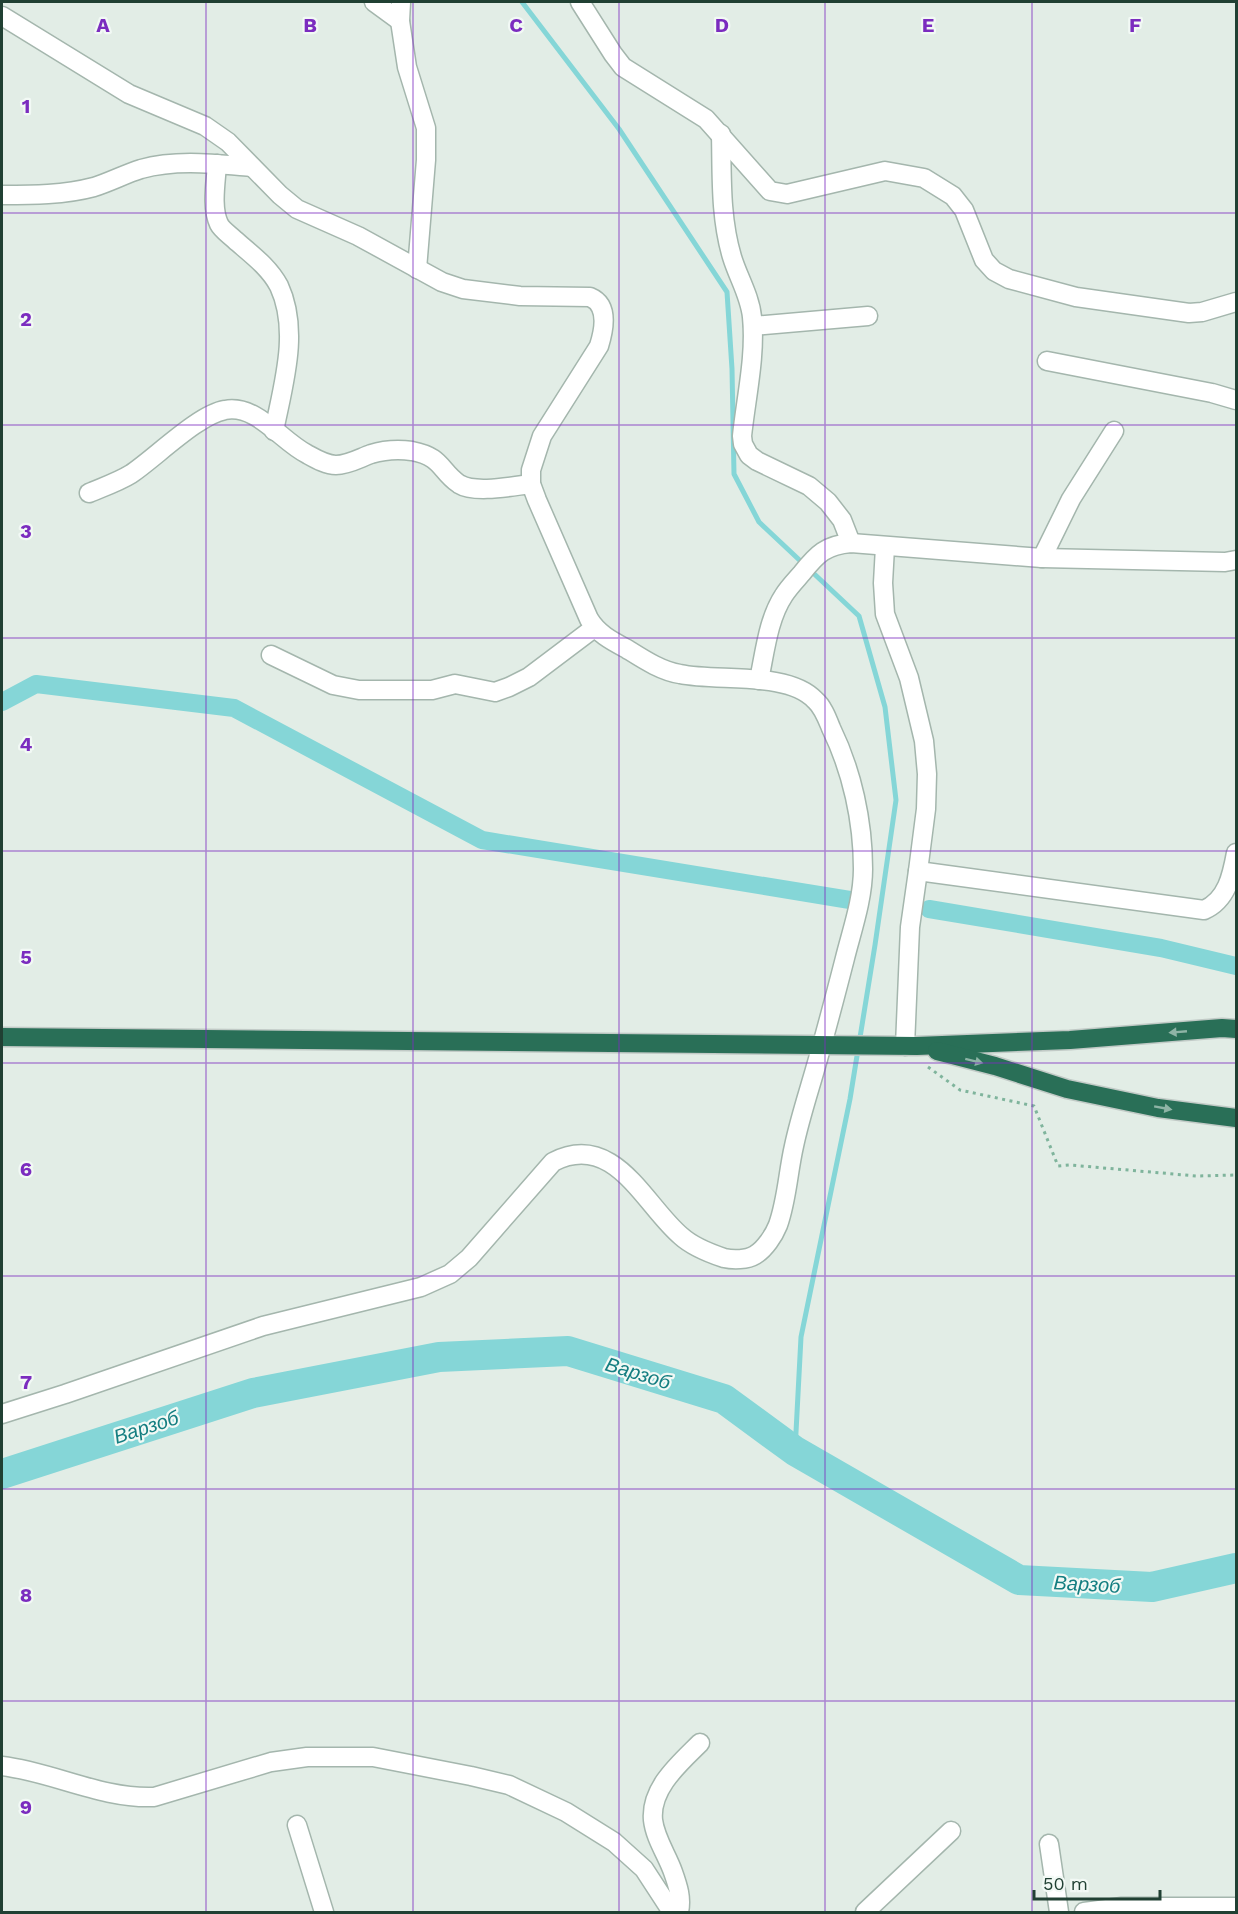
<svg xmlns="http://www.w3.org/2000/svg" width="1238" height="1914" font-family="'Work Sans',sans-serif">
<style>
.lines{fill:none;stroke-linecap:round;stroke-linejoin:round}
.stream{stroke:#85d6d7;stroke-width:5}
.canal{stroke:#85d6d7;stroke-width:18}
.river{stroke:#85d6d7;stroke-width:30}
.street-casing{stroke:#a4b6ad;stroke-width:21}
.highway-casing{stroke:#c1cac6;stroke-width:21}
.path{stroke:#7fb49c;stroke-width:3;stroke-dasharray:3 4.5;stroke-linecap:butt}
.street{stroke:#fff;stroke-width:18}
.highway{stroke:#296f57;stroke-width:18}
.oneway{fill:#8eb4a6}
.grid{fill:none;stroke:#7b2cbf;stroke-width:1.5;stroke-opacity:0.55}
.labels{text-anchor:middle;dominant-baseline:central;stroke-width:4.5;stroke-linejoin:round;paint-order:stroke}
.water-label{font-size:20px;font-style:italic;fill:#147e81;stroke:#f2f9f5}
.grid-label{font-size:20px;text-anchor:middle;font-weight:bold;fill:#7b2cbf;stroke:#f2f9f5;stroke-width:4.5;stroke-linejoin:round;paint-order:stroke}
</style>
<rect width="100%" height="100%" fill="#e2ede6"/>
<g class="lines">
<polyline class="stream" points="522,2 619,129 727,292 732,369 734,474 759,522 859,616 885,707 896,800 875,945 850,1099 801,1337 795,1451"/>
<g class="canal">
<polyline points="2,702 36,684 234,708 482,840 856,901"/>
<polyline points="929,909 1161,948 1236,966"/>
</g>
<polyline class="river" points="2,1474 253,1393 439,1357 568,1351 724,1399 795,1451 1019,1580 1152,1587 1236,1568"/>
<defs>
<g id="street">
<polyline points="374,2 400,21"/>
<polyline points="401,2 400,21 407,67 426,128 426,160 417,269"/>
<polyline points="580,2 613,54 623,67 706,119 770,191 787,194 885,171 924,178 953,196 964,210 984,260 994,271 1009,279 1076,297 1189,313 1202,312 1236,302"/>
<path d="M2,16l127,78 76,32 23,16 52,53 17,14 61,27 84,46 21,7 57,7 70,1c19,8 14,33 9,49l-57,90 -11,34v14l6,16 52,119c9,15 23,22 38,30 16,10 34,22 53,25 38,8 108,-3 135,26 8,7 12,18 16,28 21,43 32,93 32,141 0,30 -11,61 -18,89 -10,39 -20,77 -31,115 -7,24 -15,49 -20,73 -6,26 -7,54 -16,79 -4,10 -13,24 -23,30 -8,5 -22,5 -31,3 -15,-5 -31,-11 -43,-22 -36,-30 -67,-106 -128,-74l-84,96 -19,16 -29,13 -158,39 -198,68 -63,20"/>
<path d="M721,134c1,41 -1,83 11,123 6,20 18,39 20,60 4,38 -6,81 -10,119l1,8 6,11 8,6 52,25 19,16 14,18 9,23"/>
<path d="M217,164c-1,18 -6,43 2,60 3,6 11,11 16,16 16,14 34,27 44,46 21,45 4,99 -5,145"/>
<path d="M2,195c30,0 62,0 92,-8 16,-5 31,-13 47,-18 36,-10 75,-5 111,-2"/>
<polyline points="753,326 868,316"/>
<polyline points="1047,361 1212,393 1236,400"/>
<path d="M89,493c14,-6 29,-11 42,-19 24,-16 68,-60 94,-64 32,-6 56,31 82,44 9,5 19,11 29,11 12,0 24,-7 35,-11 13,-4 27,-5 41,-3 31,6 27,19 47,33 16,10 54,2 72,0"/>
<polyline points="885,547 883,583 885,614 909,678 924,741 927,774 926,809 918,871"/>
<polyline points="1042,558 1071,499 1114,431"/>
<polyline points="271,655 333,685 359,690 432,690 455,684 495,692 509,687 529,677 594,628"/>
<path d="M759,680c6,-28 9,-61 25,-85 5,-8 12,-15 18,-22 15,-19 24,-28 49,-30l191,15 183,4 11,-2"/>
<path d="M905,1046l5,-119 8,-56 286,39c23,-10 28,-35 32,-57"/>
<path d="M2,1766c51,6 99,33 152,31l117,-35 36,-5h66l98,19 38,9 57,27 48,30 30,27 28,43"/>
<polyline points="297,1825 324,1912"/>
<polyline points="1049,1844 1059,1912"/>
<path d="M679,1912c3,-14 -1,-26 -6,-40 -6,-17 -18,-34 -20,-52 -3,-32 27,-57 47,-77"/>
<polyline points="865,1912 951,1831"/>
<polyline points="1084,1912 1122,1907 1236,1907"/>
</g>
<g id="highway">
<polyline points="2,1037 917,1046 1070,1040 1222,1028 1236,1029"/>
<polyline points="937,1051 995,1066 1067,1089 1158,1108 1236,1118"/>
</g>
</defs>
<use href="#street" class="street-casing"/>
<use href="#highway" class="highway-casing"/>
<polyline class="path" points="928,1067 960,1090 1034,1106 1058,1166 1070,1165 1196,1176 1236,1175"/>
<use href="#street" class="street"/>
<use href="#highway" class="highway"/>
</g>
<defs><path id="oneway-solid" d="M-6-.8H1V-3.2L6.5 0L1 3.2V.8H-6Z" transform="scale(1.5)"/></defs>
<g class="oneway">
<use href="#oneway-solid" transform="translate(1178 1032) rotate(175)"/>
<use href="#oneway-solid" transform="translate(974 1061) rotate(14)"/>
<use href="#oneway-solid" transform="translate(1163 1108) rotate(10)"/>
</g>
<path class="grid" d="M206,2v1910M413,2v1910M619,2v1910M825,2v1910M1032,2v1910M2,213h1234M2,425h1234M2,638h1234M2,851h1234M2,1063h1234M2,1276h1234M2,1489h1234M2,1701h1234"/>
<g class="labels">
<g class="water-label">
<text transform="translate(638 1373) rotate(17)">Варзоб</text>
<text transform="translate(146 1427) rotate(-18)">Варзоб</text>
<text transform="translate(1087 1584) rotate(3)">Варзоб</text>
</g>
</g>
<g class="grid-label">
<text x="103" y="32">A</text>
<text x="310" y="32">B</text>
<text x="516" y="32">C</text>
<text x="722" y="32">D</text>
<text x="928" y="32">E</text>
<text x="1135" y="32">F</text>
<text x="26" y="113">1</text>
<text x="26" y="326">2</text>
<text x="26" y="538">3</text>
<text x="26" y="751">4</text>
<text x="26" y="964">5</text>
<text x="26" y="1176">6</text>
<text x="26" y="1389">7</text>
<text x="26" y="1602">8</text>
<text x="26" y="1814">9</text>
</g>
<rect width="1238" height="1914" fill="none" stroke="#204033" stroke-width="6"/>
<path d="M1034 1890v9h126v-9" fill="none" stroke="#204033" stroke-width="3"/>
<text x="1043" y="1890" font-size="18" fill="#204033" stroke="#f2f9f5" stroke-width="4.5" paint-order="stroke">50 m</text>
</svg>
